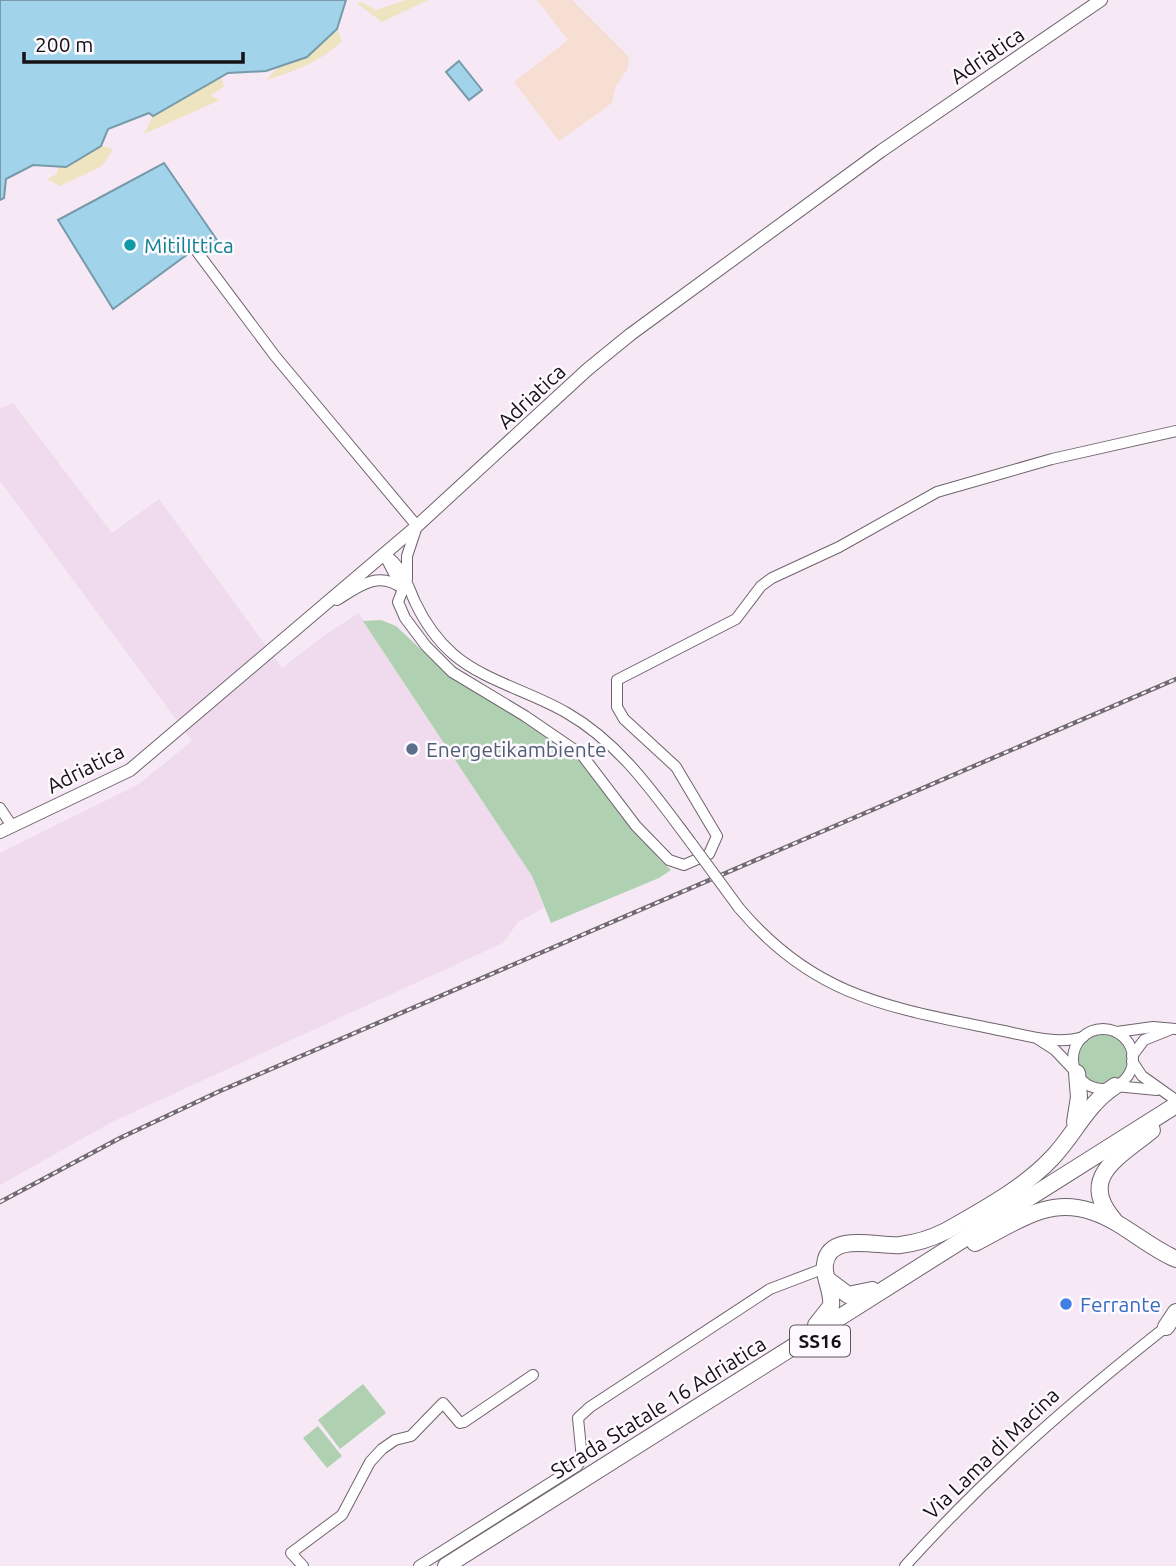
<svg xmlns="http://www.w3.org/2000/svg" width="1176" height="1566" font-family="Ubuntu,sans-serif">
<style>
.commercial{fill:#f6ded3}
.built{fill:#efdbed}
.green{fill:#b0d1b1}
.sand{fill:#eee4bf}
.water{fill:#a1d4ea;stroke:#779aaa;stroke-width:2}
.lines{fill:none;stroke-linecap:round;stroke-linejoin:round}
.minor-casing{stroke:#6e636d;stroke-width:12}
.major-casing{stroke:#6e636d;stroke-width:14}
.highway-casing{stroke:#6e636d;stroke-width:18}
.minor{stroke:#fff;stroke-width:10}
.major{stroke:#fff;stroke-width:12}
.highway{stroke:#fff;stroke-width:16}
.rail-casing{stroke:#726a72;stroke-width:4.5}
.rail{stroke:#fef9fe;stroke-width:2;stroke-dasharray:5;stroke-linecap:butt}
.minor-bridge-casing{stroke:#6e636d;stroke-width:12;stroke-linecap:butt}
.minor-bridge{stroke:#fff;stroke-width:10}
.culture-dot{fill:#0f9aa8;stroke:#fef9fe;stroke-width:2.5}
.service-dot{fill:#5c6f8a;stroke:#fef9fe;stroke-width:2.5}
.shop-dot{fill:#3f7fe0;stroke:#fef9fe;stroke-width:2.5}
.labels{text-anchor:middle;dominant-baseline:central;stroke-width:5;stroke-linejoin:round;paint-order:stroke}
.shield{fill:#fef9fe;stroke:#5b575b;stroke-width:2}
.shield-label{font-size:19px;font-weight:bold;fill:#151115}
.street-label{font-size:21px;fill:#151115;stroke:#fef9fe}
.culture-label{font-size:21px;fill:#0d838f;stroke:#fef9fe;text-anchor:start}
.service-label{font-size:21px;fill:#4e5e75;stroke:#fef9fe;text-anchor:start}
.shop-label{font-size:21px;fill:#366cbe;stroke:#fef9fe;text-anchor:start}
</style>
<rect width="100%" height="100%" fill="#f6e9f5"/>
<polygon class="commercial" points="537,0 572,0 629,57 628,68 615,88 612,103 559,141 514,82 568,40"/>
<polygon class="built" points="13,403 112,533 159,499 282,668 325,635 359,613 532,876 544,908 518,922 503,943 112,1122 0,1185 0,853 139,784 192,741 0,481 0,409"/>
<g class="green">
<polygon points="381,620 396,626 448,675 560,742 579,758 659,859 671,870 659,878 551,923 532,876 363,621"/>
<circle cx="1103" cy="1059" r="24"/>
<polygon points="363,1384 386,1413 340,1449 318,1420"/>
<polygon points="318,1426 342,1456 327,1468 303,1438"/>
</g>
<g class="sand">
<polygon points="406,0 428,0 382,22 358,4 359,1 376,10"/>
<path d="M337,29l5,12c-20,20 -49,31 -76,39l12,-13 29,-10z"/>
<polygon points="221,77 224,86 210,96 220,100 144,134 153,116"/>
<polygon points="101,146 111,148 112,151 102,166 60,186 47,179 57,174 58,166 66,166"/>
</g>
<g class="water">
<polygon points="0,0 346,0 337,29 307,57 266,71 228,73 153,116 149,113 108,129 101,146 66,167 33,165 6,179 4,198 0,200"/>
<polygon points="459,61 482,90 469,100 446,72"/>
<polygon points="164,163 217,240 201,253 192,251 113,309 58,220"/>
</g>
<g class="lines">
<defs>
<g id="minor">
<polyline points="195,249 275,356 417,526 407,556 407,579"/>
<path d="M384,554c18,11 23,30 31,48 9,19 22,38 38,52 31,27 79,38 114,59 54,31 88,82 125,131"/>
<polyline points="384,554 400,585"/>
<polyline points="403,589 398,602 405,618 426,646 452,672 525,716 582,755 636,826 669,860 684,865 709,854 717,836 676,767 624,719 617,707 617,680 736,619 761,586 772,578 839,547 937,492 1052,459 1176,431"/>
<path d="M337,600c22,-14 42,-30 66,-11"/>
<polyline points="0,808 12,826"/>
<path d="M739,908c74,88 148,99 255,121 27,5 62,17 89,8"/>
<circle cx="1103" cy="1059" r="30"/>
<polyline points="1117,1032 1153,1027 1176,1029"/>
<polyline points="1038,1039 1055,1050 1073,1069"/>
<polyline points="1132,1056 1144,1040 1169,1030"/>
<polyline points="1132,1061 1142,1076 1173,1098"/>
<polyline points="1115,1086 1157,1090"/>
<polyline points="303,1566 291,1553 342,1515 370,1462 382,1449 395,1440 411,1436 443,1403 460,1423 464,1422 533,1375"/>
<polyline points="419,1566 577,1466 582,1459 578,1418 590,1407 770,1289 825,1268"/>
<path d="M905,1566c84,-93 168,-166 266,-243"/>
</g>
<polyline id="major" points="0,832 130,770 417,526 588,369 631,334 881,151 1101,0"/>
<g id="highway">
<polyline points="1075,1122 1079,1097 1077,1073"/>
<path d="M1114,1220c-38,-43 7,-64 38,-90"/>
<path d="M975,1243c54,-28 86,-55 145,-18 18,11 37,26 56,34"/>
<polyline points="828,1280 848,1295 872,1290"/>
<path d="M816,1325l15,-19c2,-15 -8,-28 -6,-42 4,-33 54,-17 75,-19 17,-2 32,-7 46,-14 35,-20 78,-43 106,-73 23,-24 34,-53 63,-72"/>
<polyline points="1166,1327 1176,1312"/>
<polyline points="446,1566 1176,1105"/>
</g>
</defs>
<use href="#minor" class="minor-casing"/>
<use href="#major" class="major-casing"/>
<use href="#highway" class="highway-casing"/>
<use href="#minor" class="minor"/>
<use href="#major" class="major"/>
<use href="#highway" class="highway"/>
<defs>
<polyline id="rail" points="0,1202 120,1138 220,1091 1176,679"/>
</defs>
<use href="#rail" class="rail-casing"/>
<use href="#rail" class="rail"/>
<defs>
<polyline id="minor-bridge" points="692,844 739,908"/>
</defs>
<use href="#minor-bridge" class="minor-bridge-casing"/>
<use href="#minor-bridge" class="minor-bridge"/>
</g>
<circle class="culture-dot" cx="130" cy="245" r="7"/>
<circle class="service-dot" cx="412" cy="749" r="7"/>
<circle class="shop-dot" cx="1066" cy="1304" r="7"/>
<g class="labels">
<rect class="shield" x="790" y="1325.5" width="60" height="31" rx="5"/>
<g class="shield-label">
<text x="820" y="1341">SS16</text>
</g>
<g class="street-label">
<text transform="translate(987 55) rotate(-34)">Adriatica</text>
<text transform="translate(531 396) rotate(-43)">Adriatica</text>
<text transform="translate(85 768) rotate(-27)">Adriatica</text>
<text transform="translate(658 1407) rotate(-32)">Strada Statale 16 Adriatica</text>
<text transform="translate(991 1453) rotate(-44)">Via Lama di Macina</text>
</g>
<g class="culture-label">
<text x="144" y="245">MitilIttica</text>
</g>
<g class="service-label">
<text x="426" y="749">Energetikambiente</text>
</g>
<g class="shop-label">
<text x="1080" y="1304">Ferrante</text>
</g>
</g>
<path d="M24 52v10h219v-10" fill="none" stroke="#151115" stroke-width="3.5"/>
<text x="35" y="52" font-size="21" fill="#151115" stroke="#fef9fe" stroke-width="5" paint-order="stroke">200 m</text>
</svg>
